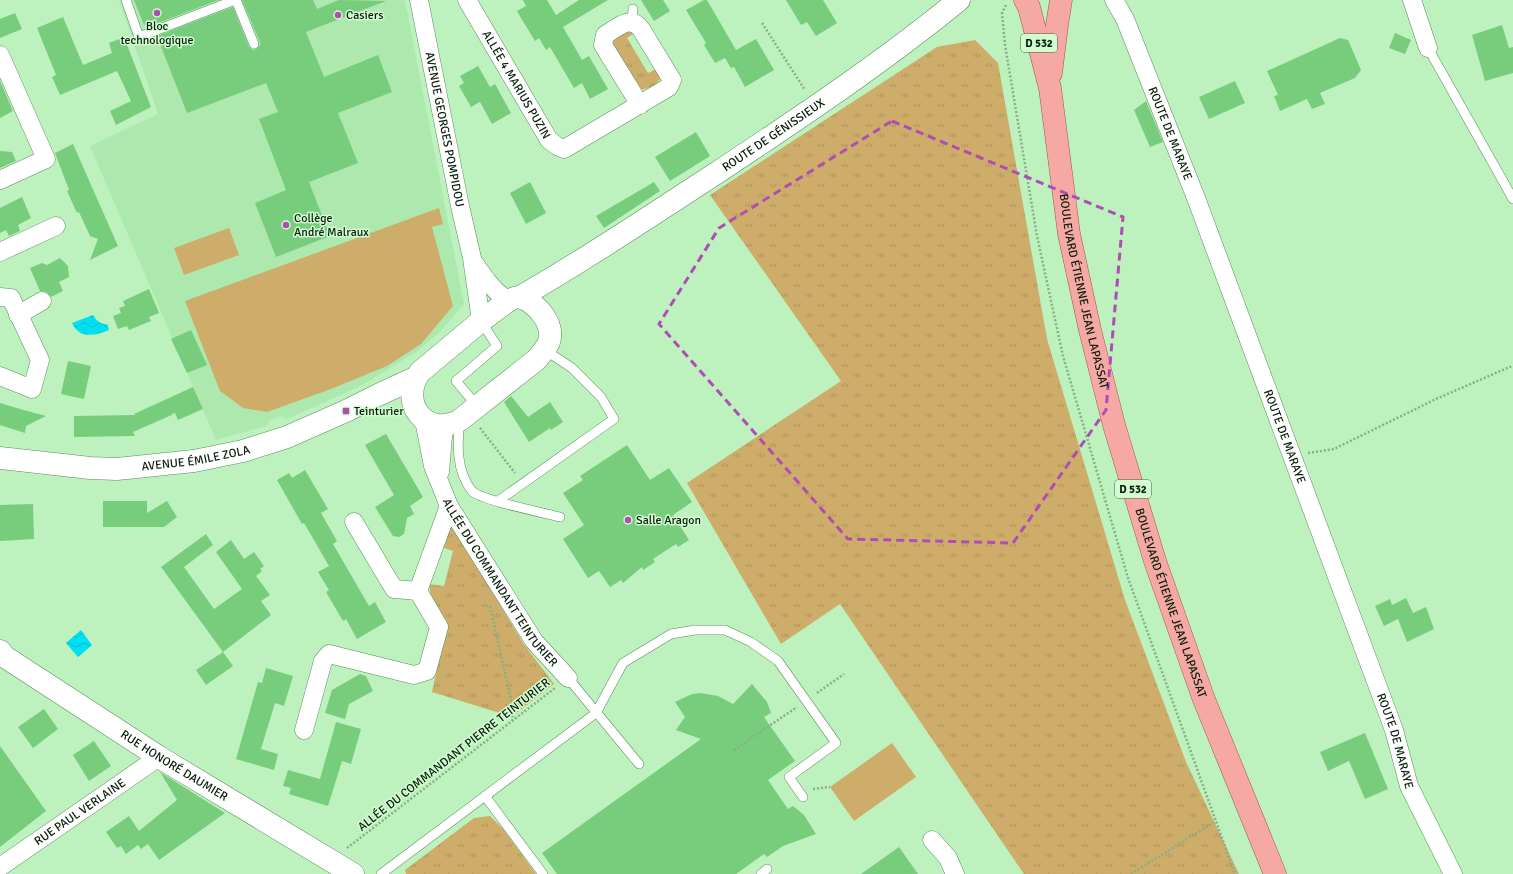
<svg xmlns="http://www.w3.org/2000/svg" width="1513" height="874" font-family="Signika,sans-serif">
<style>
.built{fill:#ade8ae}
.grass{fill:url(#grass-tufts)}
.garden{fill:#cdad69}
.water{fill:url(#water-waves)}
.building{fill:#77cd7c}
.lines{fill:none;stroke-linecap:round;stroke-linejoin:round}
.lane-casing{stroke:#5b8c5d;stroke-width:10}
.street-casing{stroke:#5b8c5d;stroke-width:19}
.secondary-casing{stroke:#5b8c5d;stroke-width:23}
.primary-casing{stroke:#9f5247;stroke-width:23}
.path{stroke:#85b086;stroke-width:2.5;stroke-dasharray:2 2;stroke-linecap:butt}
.lane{stroke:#fff;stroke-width:9}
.street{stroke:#fff;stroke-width:18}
.secondary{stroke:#fff;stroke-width:22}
.primary{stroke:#f6a9a4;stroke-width:22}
.marked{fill:none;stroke:#af4db5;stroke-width:3;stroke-dasharray:8 5;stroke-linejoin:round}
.poi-dot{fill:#af4db5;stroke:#d2fcd2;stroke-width:1.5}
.labels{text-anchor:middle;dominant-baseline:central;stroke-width:3;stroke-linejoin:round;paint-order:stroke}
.shield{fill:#d2fcd2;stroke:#456047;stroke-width:1}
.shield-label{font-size:11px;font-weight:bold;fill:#091d0b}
.poi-label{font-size:12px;fill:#091d0b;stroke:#d2fcd2;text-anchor:start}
.street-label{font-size:12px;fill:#091d0b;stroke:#d2fcd2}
</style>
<defs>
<pattern id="grass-tufts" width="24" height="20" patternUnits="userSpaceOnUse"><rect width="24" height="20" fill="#cdad69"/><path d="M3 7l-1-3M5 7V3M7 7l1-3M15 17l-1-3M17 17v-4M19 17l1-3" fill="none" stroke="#af945a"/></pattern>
<pattern id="water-waves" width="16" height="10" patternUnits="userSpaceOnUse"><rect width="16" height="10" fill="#00e0f2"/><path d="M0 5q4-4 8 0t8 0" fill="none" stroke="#00c0ce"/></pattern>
</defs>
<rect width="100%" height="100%" fill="#bdf2be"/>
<polygon class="built" points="119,0 405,0 464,304 439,333 416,352 364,384 317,406 286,419 281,416 271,420 266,426 216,440 90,146 158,114"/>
<g class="grass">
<path d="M628,28l7,5 -8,5 21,35 8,-4 4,10c-6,8 -10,10 -20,10l-27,-41 -1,-8z"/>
<polygon points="975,40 998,63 1047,339 1125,600 1186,762 1239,874 1024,874 840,604 781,644 687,483 841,381 710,195 937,47"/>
<polygon points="453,527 523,643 554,684 515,714 506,715 432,692 446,628 431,596 429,584 444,586 453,551 439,546 446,528"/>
<polygon points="490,816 504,830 536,874 406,874 405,870 474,818"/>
</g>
<g class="garden">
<polygon points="439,208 443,224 432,227 453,306 421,344 387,366 331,389 267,412 243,408 220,391 185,301"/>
<polygon points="229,228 239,255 184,275 174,248"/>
<polygon points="892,743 916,777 854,821 830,787"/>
</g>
<g class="water">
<path d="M93,315c3,5 8,10 14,9l2,6c-14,6 -30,9 -37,-7z"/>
<polygon points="81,630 92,645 78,657 66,643"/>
</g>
<g class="building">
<polygon points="134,0 218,0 153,25 152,22 144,25"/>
<polygon points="242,0 313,0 317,9 339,0 386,1 306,32 324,77 378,55 392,92 338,113 358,163 309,182 330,236 276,257 255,203 286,190 259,119 278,112 266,83 187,113 157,36 233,7 249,47 253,50 257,49 260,45 260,42"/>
<polygon points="523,0 547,0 556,15 579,0 608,0 563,27 582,60 589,56 608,89 590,99 582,83 574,88 550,47 546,50 539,38 535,41 521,18 517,11 526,6"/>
<polygon points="641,0 663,0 670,11 654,21"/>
<polygon points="704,0 707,0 736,50 756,39 774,70 745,87 734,67 731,68 725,58 715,63 704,45 706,43 686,10"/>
<polygon points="786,0 823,0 837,23 816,36 807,22 801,25"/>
<polygon points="15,13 22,29 0,38 0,19"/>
<polygon points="63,17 83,65 112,53 109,43 124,37 151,107 116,125 110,111 131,101 117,71 60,95 52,77 56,75 37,28"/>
<polygon points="1502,25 1509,48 1513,47 1513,73 1485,81 1472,35"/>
<polygon points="1395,33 1411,40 1405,54 1389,48"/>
<polygon points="1340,38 1348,40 1361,70 1355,78 1320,93 1325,104 1312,109 1307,99 1280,111 1274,96 1278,95 1267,71"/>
<polygon points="478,66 490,87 495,84 511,113 492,124 480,102 471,107 459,86 464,83 460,76"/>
<polygon points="0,81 13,111 0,118"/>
<polygon points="1235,81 1245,103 1209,119 1199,97"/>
<polygon points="1146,101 1163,142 1150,147 1134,110"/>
<polygon points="696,132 710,156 670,181 655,157"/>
<polygon points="73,144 118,246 90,260 98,239 90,236 79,212 77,213 67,191 69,190 55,153"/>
<polygon points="0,151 12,152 16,161 0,168"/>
<polygon points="530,182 546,213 526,224 510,193"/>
<polygon points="654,182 660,191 604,228 596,216"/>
<polygon points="22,197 31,218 18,225 20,231 9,236 6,230 0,233 0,208"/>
<polygon points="60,258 68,266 69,277 59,282 63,291 51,297 47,292 40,291 30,268 42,263 47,265"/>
<polygon points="149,289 159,313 149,317 151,321 129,330 127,326 118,329 113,316 121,313 119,308 125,306 123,301"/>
<polygon points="191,330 207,365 187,373 171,339"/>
<polygon points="68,361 91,366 84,399 61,394"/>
<polygon points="193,387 203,409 178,420 175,413 171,414 174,414 133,432 135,436 74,437 74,416 135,415 134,414"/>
<polygon points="511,396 528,417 550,402 563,422 551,430 550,428 529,442 504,402"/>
<polygon points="0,403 20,409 46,416 26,426 25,433 0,425"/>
<polygon points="386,434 423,497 410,506 414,514 407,518 404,534 399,537 393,536 375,507 394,495 365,445"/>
<polygon points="627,445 650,480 669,468 692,502 673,515 689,540 678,547 676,544 653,559 655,562 643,570 642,567 623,583 621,580 610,587 599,571 588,578 563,539 584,525 563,493 583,480 580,476"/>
<polygon points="305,470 328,509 321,513 337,541 333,544 369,606 375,602 386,622 357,639 346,619 343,621 326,592 329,590 318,572 329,566 304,523 302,524 277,480 289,473 292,478"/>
<polygon points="103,501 147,501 147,513 167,501 177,517 164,527 103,527"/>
<polygon points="33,504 34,539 0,541 0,505"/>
<polygon points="206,534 213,545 184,567 214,609 242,589 216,552 231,540 244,559 254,552 264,566 260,569 262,571 256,576 270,595 261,601 271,615 223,652 161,567"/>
<polygon points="1406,598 1413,613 1426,607 1434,629 1407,642 1398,619 1384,626 1375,606 1390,599 1392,605"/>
<polygon points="223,652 233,666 206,685 196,670"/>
<polygon points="266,668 293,676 284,706 275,703 261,749 278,754 274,770 236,759 258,682 262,683"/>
<polygon points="360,674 366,676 373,691 349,704 345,719 325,713 332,690"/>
<polygon points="752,684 767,702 771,713 764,717 795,761 768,780 788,809 793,806 804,815 816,834 783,846 767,857 764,854 736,874 557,874 542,853 701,739 676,730 685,717 675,702 692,694 701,693 718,696 733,704"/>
<polygon points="44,709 58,729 33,748 18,727"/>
<polygon points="336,722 361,729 351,764 342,761 328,806 289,794 291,788 283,786 288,770 320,779"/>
<polygon points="1365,733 1388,789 1365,799 1349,761 1328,771 1320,752"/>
<polygon points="94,741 111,766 89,781 73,755"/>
<polygon points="0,746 46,811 0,847"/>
<polygon points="160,772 225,813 159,860 148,844 141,849 138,845 126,854 121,846 117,848 106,832 129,816 139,831 177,800"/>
<polygon points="899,847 918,874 861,874"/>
</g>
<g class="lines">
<defs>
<g id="lane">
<polyline points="126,0 139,37 235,0"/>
<polyline points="236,0 254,44"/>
<polyline points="632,22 633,9"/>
<polyline points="1428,48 1513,199"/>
<polyline points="478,407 456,381 497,346 481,321"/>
<path d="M460,420c-3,24 -4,51 12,71 8,9 73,22 88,26"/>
<polyline points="498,501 614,419 601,397 572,368 545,350"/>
<polyline points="568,678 639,764"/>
<polyline points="485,796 543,874"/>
<polyline points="381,874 596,713 623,663 671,634 695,630 725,630 751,642 778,661 836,743 789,777 803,797"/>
<polyline points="761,874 767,869"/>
</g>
<g id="street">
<path id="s1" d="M419,0l41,206 12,52 9,63"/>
<path id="s2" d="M467,0l82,140 8,6 7,3 105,-62 3,-7 -31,-51c-11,-15 -24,-1 -36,6l-2,10 37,60"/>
<path id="s3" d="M1114,0l11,19 71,179 198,532 15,56 44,88"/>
<polyline points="1412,0 1428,48"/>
<polyline points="0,55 46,159 0,180"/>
<polyline points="0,252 56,226"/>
<path d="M475,264c10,15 18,26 33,37"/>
<polyline points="0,297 11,298 40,360 32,389 0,376"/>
<polyline points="18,315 42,301"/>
<path id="s4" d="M424,420l9,46 16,40 85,135 34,37"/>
<polyline points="440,472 443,436 446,426"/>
<polyline points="354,522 394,589 418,591"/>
<polyline points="304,730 323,661 329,654 414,675 427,671 439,627 418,591 449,506"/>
<polyline points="932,840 948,858 955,874"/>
<path id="s5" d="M0,867l159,-110"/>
</g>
<g id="secondary">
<path id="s6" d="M520,297c67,-38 130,-81 195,-123 83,-55 167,-111 244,-174"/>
<path d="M520,297c16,6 35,26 29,45 -3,7 -8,12 -13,18l-76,60c-34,19 -62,-18 -40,-48l61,-51 27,-20 6,-3z"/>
<path id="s7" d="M0,458l90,10 27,1 77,-8 49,-10 44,-14 59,-26 34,-17 35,-16"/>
<path id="s8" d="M0,651l5,6 154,100 194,117"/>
</g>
<g id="primary">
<path id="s9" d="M1025,0l4,7 21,81 19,146 21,96 24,95 41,136 48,136 72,177"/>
<polyline points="1051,73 1057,25 1061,0"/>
</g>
</defs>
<use href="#lane" class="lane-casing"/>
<use href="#street" class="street-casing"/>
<use href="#secondary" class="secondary-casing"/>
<use href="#primary" class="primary-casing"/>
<g class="path">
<polyline points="1006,5 1002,13 1005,45 1037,236 1063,356 1128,578 1235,874"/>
<polyline points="762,23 805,90"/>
<polyline points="480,428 515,473"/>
<polyline points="1308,453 1334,449 1436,399 1512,366"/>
<polyline points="490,606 513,708 512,720"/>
<polyline points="817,693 844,674"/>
<polyline points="734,750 797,707"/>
<polyline points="813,789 830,787"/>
<polyline points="347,848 555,688"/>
<polyline points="1131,874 1216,821"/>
</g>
<use href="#lane" class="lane"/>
<use href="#street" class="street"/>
<use href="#secondary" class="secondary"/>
<use href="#primary" class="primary"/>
</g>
<path class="marked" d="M892,121l231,96 -17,193 -93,133 -165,-4 -189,-215 60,-96z"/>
<g class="poi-dot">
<circle cx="157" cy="13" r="4"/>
<circle cx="338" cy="15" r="4"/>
<circle cx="286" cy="225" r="4"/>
<rect x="342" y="407" width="8" height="8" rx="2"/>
<circle cx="628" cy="520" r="4"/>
</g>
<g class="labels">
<g class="shield">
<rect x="1021" y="34" width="36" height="18" rx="3"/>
<rect x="1115" y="480" width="36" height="18" rx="3"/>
</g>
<g class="shield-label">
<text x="1039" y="43">D 532</text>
<text x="1133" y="489">D 532</text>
</g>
<g class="poi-label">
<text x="346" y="15">Casiers</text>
<text x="157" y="26" text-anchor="middle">Bloc<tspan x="157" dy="14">technologique</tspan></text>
<text x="294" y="218">Collège<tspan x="294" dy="14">André Malraux</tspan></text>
<text x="354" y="411">Teinturier</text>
<text x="636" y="520">Salle Aragon</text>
</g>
<g class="street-label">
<text stroke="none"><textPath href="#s2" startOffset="98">ALLÉE 4 MARIUS PUZIN</textPath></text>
<text stroke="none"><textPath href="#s1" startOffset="132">AVENUE GEORGES POMPIDOU</textPath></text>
<text stroke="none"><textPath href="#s3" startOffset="145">ROUTE DE MARAYE</textPath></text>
<text stroke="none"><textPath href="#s6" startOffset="301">ROUTE DE GÉNISSIEUX</textPath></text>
<text stroke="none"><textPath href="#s9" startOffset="298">BOULEVARD ÉTIENNE JEAN LAPASSAT</textPath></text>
<text stroke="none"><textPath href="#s3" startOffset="469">ROUTE DE MARAYE</textPath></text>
<text stroke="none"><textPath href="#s7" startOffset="197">AVENUE ÉMILE ZOLA</textPath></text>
<text stroke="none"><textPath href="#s4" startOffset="182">ALLÉE DU COMMANDANT TEINTURIER</textPath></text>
<text stroke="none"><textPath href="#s9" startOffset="622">BOULEVARD ÉTIENNE JEAN LAPASSAT</textPath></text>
<text stroke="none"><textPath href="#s3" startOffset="793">ROUTE DE MARAYE</textPath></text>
<text transform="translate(454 755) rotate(-38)">ALLÉE DU COMMANDANT PIERRE TEINTURIER</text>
<text stroke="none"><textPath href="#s8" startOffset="209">RUE HONORÉ DAUMIER</textPath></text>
<text stroke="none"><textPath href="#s5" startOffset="97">RUE PAUL VERLAINE</textPath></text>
</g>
</g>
</svg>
